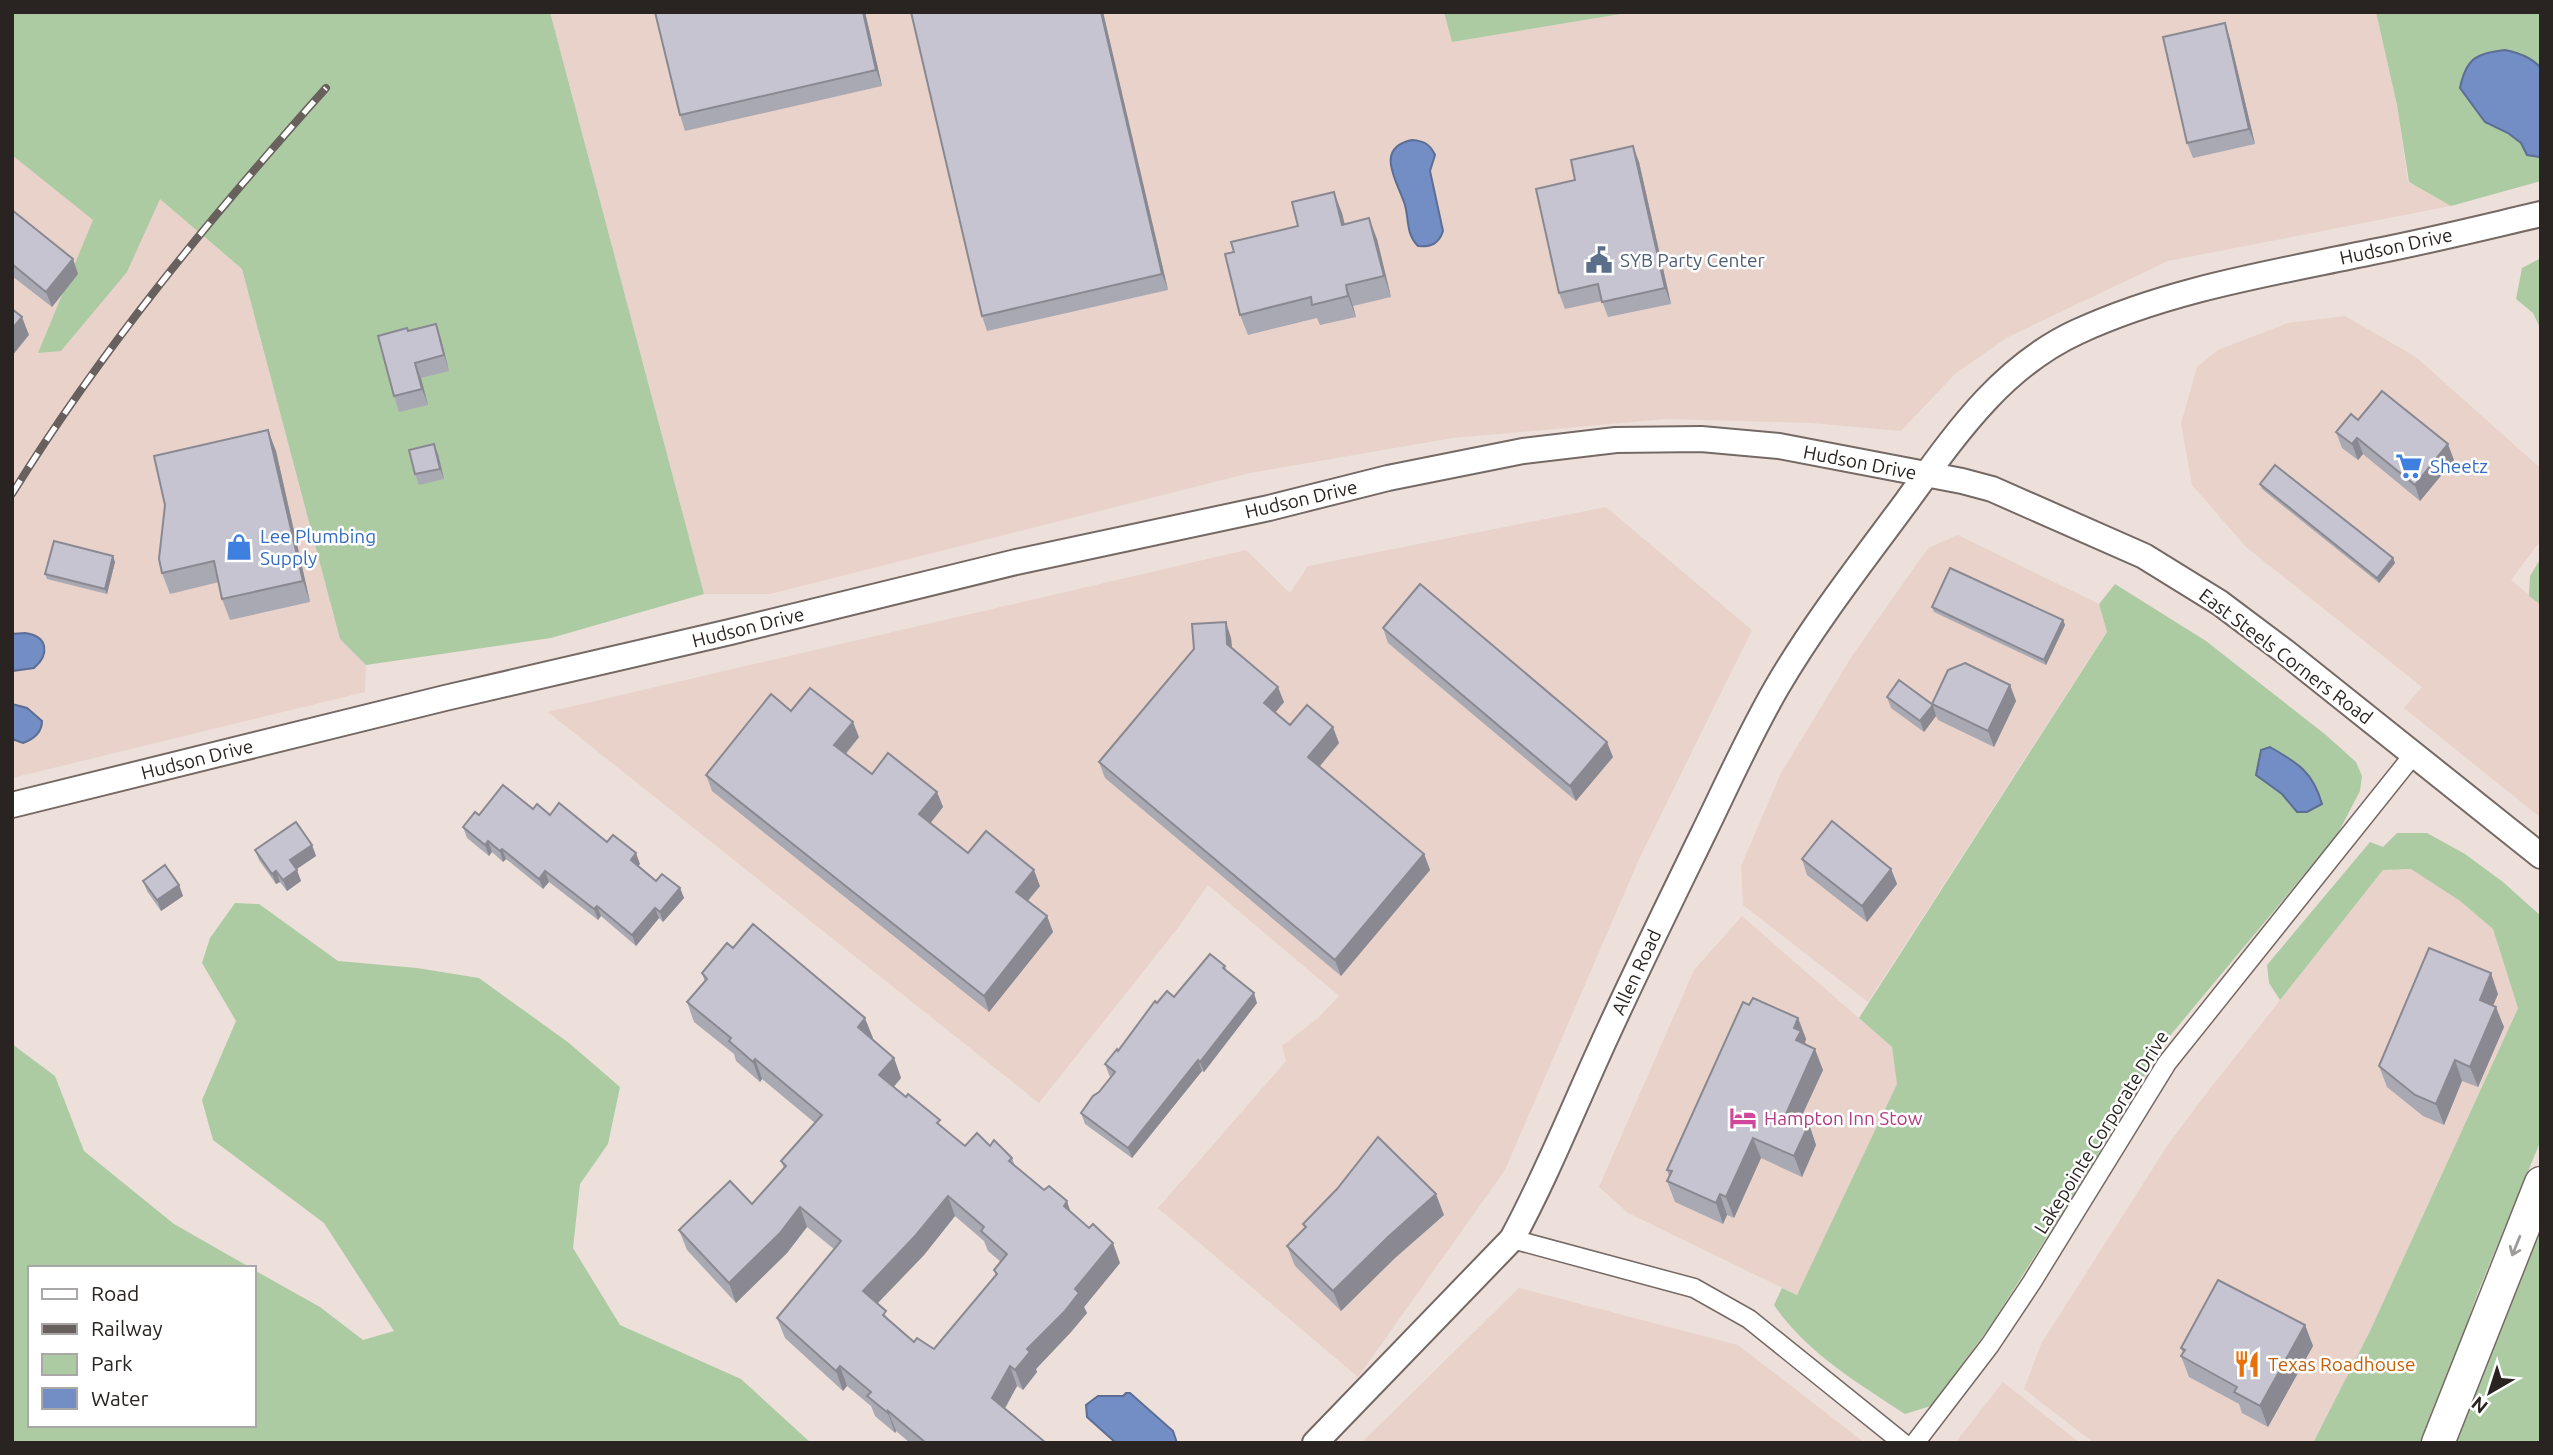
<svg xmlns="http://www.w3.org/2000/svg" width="2553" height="1455" font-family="Ubuntu,sans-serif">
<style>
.built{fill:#e8d2ca}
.green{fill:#accba3}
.water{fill:#738dc5;stroke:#5d6e94;stroke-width:2}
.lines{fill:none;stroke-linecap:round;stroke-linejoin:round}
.street-casing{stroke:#756965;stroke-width:21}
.secondary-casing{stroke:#756965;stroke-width:28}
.highway-casing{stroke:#756965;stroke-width:35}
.street{stroke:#fff;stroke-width:18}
.secondary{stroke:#fff;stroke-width:24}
.highway{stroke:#fff;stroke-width:32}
.rail-casing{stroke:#68605d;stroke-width:8}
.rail{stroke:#fff;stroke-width:5;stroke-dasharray:16;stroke-linecap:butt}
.wall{fill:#a9a9b3;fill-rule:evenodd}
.shaded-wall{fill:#8a8992}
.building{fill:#c5c4d0;stroke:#8a8992;stroke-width:2;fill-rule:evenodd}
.oneway{stroke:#9f9c9c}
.labels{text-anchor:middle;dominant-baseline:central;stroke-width:5;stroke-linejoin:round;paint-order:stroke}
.street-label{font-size:19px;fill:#292422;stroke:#fff}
.service-label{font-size:19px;fill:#4e5e75;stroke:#fff;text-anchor:start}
.shop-label{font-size:19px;fill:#366cbe;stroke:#fff;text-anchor:start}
.hotel-label{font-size:19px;fill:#b23c85;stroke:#fff;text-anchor:start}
.food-label{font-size:19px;fill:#c56008;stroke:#fff;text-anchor:start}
</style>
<rect width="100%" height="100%" fill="#ede0da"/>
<g class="built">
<polygon points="12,12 232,194 200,234 242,269 340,639 366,665 365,692 12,778"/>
<polygon points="550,12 1444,12 1453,42 1633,12 2376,12 2397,105 2408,182 2451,206 2168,261 2008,337 1956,373 1901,431 1811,423 1666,419 1453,438 1250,473 770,594 704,594"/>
<polygon points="2345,316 2416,357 2539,467 2541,473 2541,540 2511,580 2541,605 2541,818 2404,708 2422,687 2246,547 2192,485 2181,424 2197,367 2218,350 2288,323"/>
<polygon points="1606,507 1752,630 1640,857 1505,1170 1358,1377 1158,1208 1286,1061 1282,1046 1318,1018 1339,996 1208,885 1177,929 1039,1103 548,712 1246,550 1290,593 1308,566"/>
<polygon points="1958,535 2099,604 2107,631 1868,1002 1743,905 1741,866 1781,773 1852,656 1928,548"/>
<polygon points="2411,869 2460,901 2493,929 2518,1007 2370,1331 2313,1443 2094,1443 2024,1389 2041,1344 2169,1143 2209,1090 2383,870"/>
<polygon points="1742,916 1892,1047 1898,1084 1797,1295 1628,1213 1599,1187 1694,970"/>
<polygon points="1519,1288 1738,1345 1865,1443 1361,1443"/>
<polygon points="2003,1382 2080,1443 1955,1443"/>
</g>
<g class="green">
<polygon points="12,12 550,12 704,594 551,638 366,665 340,639 242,269 160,199 127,272 61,351 38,353 93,220 12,155"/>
<polygon points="1444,12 1633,12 1452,42"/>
<polygon points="2376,12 2541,12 2541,181 2451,206 2409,182 2397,105"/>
<polygon points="2541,258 2541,330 2533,313 2516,299 2522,268"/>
<polygon points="2541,558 2541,605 2529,596 2530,576"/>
<path d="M2115,584l91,57 120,94 30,27 6,14 -2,15 -23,44 -173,208 -89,150 -84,132 -60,81 -26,8c-47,-31 -99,-62 -131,-109l8,-17 15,7 100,-211 -5,-37 -33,-29 248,-386 -8,-28z"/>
<polygon points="2397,833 2427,833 2465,854 2503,882 2541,916 2541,1140 2478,1292 2425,1443 2313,1443 2370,1331 2518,1008 2493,929 2460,901 2411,869 2383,870 2280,1000 2269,983 2267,965 2370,842 2383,847"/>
<polygon points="235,903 259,904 338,961 417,968 479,978 569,1043 620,1087 608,1144 580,1184 573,1248 620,1325 741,1379 811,1443 12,1443 12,1044 55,1076 84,1151 174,1224 251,1268 30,1268 30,1425 254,1425 254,1270 320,1307 363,1340 394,1331 324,1223 213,1140 202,1100 236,1021 202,963 210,938"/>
<polygon points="2541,1198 2541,1443 2450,1443"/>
</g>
<g class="water">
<path d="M2505,50c14,3 26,7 36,18l-1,89 -13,-2 -6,-12 -13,-10 -23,-11 -25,-34c6,-30 17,-35 45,-38z"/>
<path d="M1412,140c12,1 18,4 23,15l-5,16 13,60c-4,13 -12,16 -25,15 -12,-12 -9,-26 -13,-41 -7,-23 -32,-57 7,-65z"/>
<path d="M25,633c23,3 25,21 9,35l-22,3v-37z"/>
<path d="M12,704l15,4 15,13c0,11 -8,18 -19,22l-11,-4z"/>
<path d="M2270,747c28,16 43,25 52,57l-15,8h-10l-15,-18 -26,-19 5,-25z"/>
<polygon points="1126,1393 1130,1393 1173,1431 1177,1443 1116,1443 1087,1417 1086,1405 1098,1396 1123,1396"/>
</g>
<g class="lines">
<defs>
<g id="street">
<polyline points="1512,1239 1694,1288 1749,1319 1903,1443"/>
<polyline points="1915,1443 1990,1345 2032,1282 2167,1063 2414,754"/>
</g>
<g id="secondary">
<polyline points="12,805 445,698 730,632 1016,562 1269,508 1388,478 1523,451 1616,440 1701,439 1779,446 1962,481 1992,489 2144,556 2220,603 2284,651 2541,856"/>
<path d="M1315,1443l197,-204c31,-57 56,-118 83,-178 34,-76 71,-151 108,-227 24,-49 46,-99 74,-147 38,-65 85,-125 130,-186 48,-66 94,-134 170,-169 93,-43 196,-59 295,-80 57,-11 113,-25 169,-38"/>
</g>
<polyline id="highway" points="2438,1443 2541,1183"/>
</defs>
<use href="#street" class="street-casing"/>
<use href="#secondary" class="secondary-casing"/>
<use href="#highway" class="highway-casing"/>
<use href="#street" class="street"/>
<use href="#secondary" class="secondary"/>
<use href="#highway" class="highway"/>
<defs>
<path id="rail" d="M12,494c90,-146 200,-278 314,-406"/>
</defs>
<use href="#rail" class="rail-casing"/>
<use href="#rail" class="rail"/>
</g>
<g class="wall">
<polygon points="655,12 865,12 882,86 685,131 680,115"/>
<polygon points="1103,12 1168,290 987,331 982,316"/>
<polygon points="2230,39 2255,144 2193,158 2187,143"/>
<polygon points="1639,162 1671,304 1608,317 1602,301 1565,309 1559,293 1575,180"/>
<polygon points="12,210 73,259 78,274 52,307 12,276"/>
<polygon points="1342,213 1344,224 1377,239 1391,297 1353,306 1356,317 1320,325 1317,318 1248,335 1240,315 1234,252 1298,226"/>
<polygon points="436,324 441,339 449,371 421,378 428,405 399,412 394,396 409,331"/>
<polygon points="2358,420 2454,460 2420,501 2363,454 2358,460 2342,448 2336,432"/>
<polygon points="276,451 310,602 230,620 222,599 219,582 170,594 162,573"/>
<polygon points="438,454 444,479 419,485 415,474"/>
<polygon points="2260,484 2393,558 2395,563 2379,583 2262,489"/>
<polygon points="115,562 107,594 47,579 45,574"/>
<polygon points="1932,607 2063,620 2065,625 2046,665 1934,612"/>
<polygon points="1383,628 1613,757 1576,801 1388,643"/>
<polygon points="1231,638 1232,648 1284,702 1275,712 1290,725 1339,743 1320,766 1424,854 1430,870 1341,976 1105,778 1099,762"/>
<polygon points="2010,685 2016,701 1994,747 1938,720 1936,716 1924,732 1891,708 1887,697 1932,704"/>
<polygon points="791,711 859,737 846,754 872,774 937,792 943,807 930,823 968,853 1040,886 1027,901 1047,916 1053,932 989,1012 712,791 706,775"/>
<polygon points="533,809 550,815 607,842 640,864 638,866 656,881 680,888 684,898 663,922 659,918 636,946 601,916 598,920 549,882 543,889 506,859 503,862 492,852 489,856 467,838 463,827 479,815"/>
<polygon points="312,845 316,856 296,869 301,881 287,891 280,882 276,884 259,860 255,850"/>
<polygon points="1802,859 1891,869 1897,884 1867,922 1807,875"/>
<polygon points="143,881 179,885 183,896 161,911 147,891"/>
<path d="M733,948l140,90 -1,1 22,19 7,20 -8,9 72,59h25l22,12 3,8 56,46 49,51 -36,44 3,6 -16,19 -35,37 1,3 -14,18 -6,-4 -12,23 41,34h-136l-14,-12 -1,2 -20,-17 -4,-10 -24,-20 -4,5 -58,-53 -8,-20 57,-69 -27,-22 -20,26 -51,50 -49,-53 -8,-20 73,-26 32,-36 -3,-7 34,-38 -53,-44 -2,3 -24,-21 -2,-7 -40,-32 -7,-20 18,-20 -3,-9zM955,1216l29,25 4,10 13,11 -7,8 2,5 -62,74 -20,-7 -25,-22 -12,-16 47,-49z"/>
<polygon points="1225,966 1227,972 1257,1003 1204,1072 1202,1071 1132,1158 1085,1124 1081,1113 1111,1077 1109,1075 1105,1064 1118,1051 1157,1003 1174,997"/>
<polygon points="2498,994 2493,1005 2504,1027 2478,1087 2462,1081 2444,1125 2423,1116 2387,1087 2379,1066"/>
<polygon points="1749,1005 1798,1018 1806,1039 1805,1042 1806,1045 1823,1070 1800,1120 1809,1124 1816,1145 1802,1177 1761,1158 1734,1218 1727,1215 1723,1224 1675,1202 1667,1181 1669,1176 1667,1170"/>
<polygon points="1444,1215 1395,1258 1341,1311 1295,1266 1287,1246 1305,1228 1303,1224"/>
<polygon points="2305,1325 2313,1346 2268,1427 2242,1413 2239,1404 2189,1377 2181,1356 2183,1353 2181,1348"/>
</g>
<g class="shaded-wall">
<polygon points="863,12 865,12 882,86 876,70"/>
<polygon points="1101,12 1103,12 1168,290 1162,274"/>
<polygon points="2225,23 2230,39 2255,144 2249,129"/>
<polygon points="1633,146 1639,162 1671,304 1665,288"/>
<polygon points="1334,192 1342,213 1350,245 1342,225"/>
<polygon points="1369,218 1377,239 1391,297 1384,276"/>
<polygon points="73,259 78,274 52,307 46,292"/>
<polygon points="1346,285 1353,306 1356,317 1348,296"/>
<polygon points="22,317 29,335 12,356 12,329"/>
<polygon points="436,324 441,339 449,371 444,355"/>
<polygon points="415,363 421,378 428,405 422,389"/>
<polygon points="268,430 276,451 310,602 303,581"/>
<polygon points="2357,438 2363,454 2358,460 2352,444"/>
<polygon points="434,444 438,454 444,479 440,469"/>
<polygon points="2448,444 2454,460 2420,501 2415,485"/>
<polygon points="113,556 115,562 107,594 105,589"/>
<polygon points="2393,558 2395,563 2379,583 2377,578"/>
<polygon points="2063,620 2065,625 2046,665 2044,660"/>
<polygon points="1226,622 1231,638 1233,660 1227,644"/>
<polygon points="2010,685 2016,701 1994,747 1988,731"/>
<polygon points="1278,687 1284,702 1270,719 1264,703"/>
<polygon points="1933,706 1936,716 1924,732 1920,721"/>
<polygon points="853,722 859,737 840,760 834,745"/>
<polygon points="1333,727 1339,743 1314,773 1308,757"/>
<polygon points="1607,742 1613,757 1576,801 1570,786"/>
<polygon points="937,792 943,807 925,830 919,814"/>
<polygon points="488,841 492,852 489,856 485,845"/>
<polygon points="312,845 316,856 294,871 290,860"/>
<polygon points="502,849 506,859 503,862 500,851"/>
<polygon points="636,853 640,864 634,871 631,860"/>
<polygon points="1424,854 1430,870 1341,976 1335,960"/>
<polygon points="1891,869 1897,884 1867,922 1862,906"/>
<polygon points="297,870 301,881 287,891 283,880"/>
<polygon points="1034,870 1040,886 1022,908 1016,892"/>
<polygon points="276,871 280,882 276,884 272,874"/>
<polygon points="545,871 549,882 543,889 539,879"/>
<polygon points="179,885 183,896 161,911 157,900"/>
<polygon points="680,888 684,898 663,922 660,912"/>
<polygon points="597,906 601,916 598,920 594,909"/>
<polygon points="655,908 659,918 636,946 632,935"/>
<polygon points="1047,916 1053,932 989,1012 984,996"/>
<polygon points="2491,973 2498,994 2487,1020 2480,1000"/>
<polygon points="1254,993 1257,1003 1204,1072 1200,1062"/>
<polygon points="2496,1007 2504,1027 2478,1087 2470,1067"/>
<polygon points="865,1018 873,1038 865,1047 858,1027"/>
<polygon points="1798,1018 1806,1039 1805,1042 1808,1051 1796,1040 1794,1028"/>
<polygon points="1815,1049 1823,1070 1793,1135 1786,1114"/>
<polygon points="894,1058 901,1078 887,1095 879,1075"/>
<polygon points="755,1059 762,1079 760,1082 753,1062"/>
<polygon points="1198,1060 1202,1071 1132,1158 1128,1148"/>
<polygon points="2455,1060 2462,1081 2444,1125 2436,1104"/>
<polygon points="1809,1124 1816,1145 1802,1177 1794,1156"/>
<polygon points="1753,1138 1761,1158 1734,1218 1726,1197"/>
<polygon points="1436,1194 1444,1215 1395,1258 1341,1311 1333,1291 1388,1237"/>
<polygon points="1720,1194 1727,1215 1723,1224 1716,1203"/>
<polygon points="948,1196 955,1216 924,1255 870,1311 863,1291"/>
<polygon points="1067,1201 1074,1222 1064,1206"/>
<polygon points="800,1207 807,1227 787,1253 736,1303 729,1283"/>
<polygon points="1113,1243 1120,1263 1084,1307 1087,1313 1071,1332 1036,1369 1037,1372 1023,1390 1015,1370 1027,1349"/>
<polygon points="2305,1325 2313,1346 2268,1427 2260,1406"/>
<polygon points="840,1366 847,1386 843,1391 836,1371"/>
<polygon points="1010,1366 1017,1386 999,1418 992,1398"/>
<polygon points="888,1411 896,1431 895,1433 888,1413"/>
</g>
<g class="building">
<polygon points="655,12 863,12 876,70 680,115"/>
<polygon points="911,12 1101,12 1162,274 982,316"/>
<polygon points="2225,23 2249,129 2187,143 2163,37"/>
<polygon points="1633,146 1665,288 1602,302 1598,284 1559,293 1536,189 1575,180 1571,160"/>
<polygon points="1334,192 1342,225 1369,218 1384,276 1346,285 1348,296 1312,305 1311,297 1240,315 1225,254 1234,252 1231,242 1298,226 1292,202"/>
<polygon points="12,210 73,259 46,292 12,264"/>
<polygon points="12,309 22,317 12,329"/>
<polygon points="436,324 444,355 415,363 422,389 394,396 378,336 407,328 408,331"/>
<polygon points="2382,391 2448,444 2415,485 2357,438 2352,444 2336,432 2351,414 2358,420"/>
<polygon points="268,430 303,581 222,599 214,561 162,573 159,559 165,505 154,456"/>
<polygon points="434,444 440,469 415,474 409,450"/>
<polygon points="2275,465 2393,558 2377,578 2260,484"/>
<polygon points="54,541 113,556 105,589 45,574"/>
<polygon points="1950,568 2063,620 2044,660 1932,607"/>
<polygon points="1420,584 1607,742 1570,786 1383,628"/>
<polygon points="1226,622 1227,644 1278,687 1264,703 1290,725 1307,705 1333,727 1308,757 1424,854 1335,960 1099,762 1194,649 1192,624"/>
<polygon points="1965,663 2010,685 1988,731 1932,704 1948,670"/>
<polygon points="1899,680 1933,705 1920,721 1887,697"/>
<polygon points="810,688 853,722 834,745 872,774 888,753 937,792 919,814 968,853 986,831 1034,870 1016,892 1047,916 984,996 706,775 771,694 791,711"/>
<polygon points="503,785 533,809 537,804 550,815 559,803 607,842 613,835 636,853 631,860 656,881 662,874 680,888 660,912 655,908 632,935 597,906 594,909 545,871 539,879 502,849 500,851 488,841 485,845 463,827 475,812 479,815"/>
<polygon points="1832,821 1891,869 1862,906 1802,859"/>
<polygon points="296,822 312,845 290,860 297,870 283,880 276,871 272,874 255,850"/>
<polygon points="165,865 179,885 157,900 143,881"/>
<path d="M753,924l112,94 -7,9 36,31 -15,17 27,22 2,-3 32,26 -3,3 28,23 12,-13 13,13 4,-6 18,18 -3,3 35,29 5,-4 18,15 -3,5 25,22 4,-4 20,19 -38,46 4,4 -15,19 -37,37 3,3 -15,18 -5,-4 -18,32 54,45h-120l-38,-32v2l-21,-17 4,-4 -31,-26 -4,5 -59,-53 64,-77 -41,-34 -20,26 -51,50 -50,-53 51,-49 22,23 34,-38 -5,-5 41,-46 -67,-56 -2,3 -24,-21 2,-3 -44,-36 20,-23 -5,-6 25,-30 6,5zM948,1196l36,31 -3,4 26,23 -13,16 3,4 -63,75 -17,-11 -3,4 -31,-27 3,-4 -23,-20 53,-56z"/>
<polygon points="2429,948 2491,973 2480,1000 2496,1007 2470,1067 2455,1060 2436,1104 2415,1095 2379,1066"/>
<polygon points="1210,954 1225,966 1223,968 1254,993 1200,1062 1198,1060 1128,1148 1081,1113 1093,1096 1099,1092 1115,1072 1105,1064 1117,1049 1118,1051 1155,1001 1157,1003 1167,991 1174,997"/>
<polygon points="1753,998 1798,1018 1794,1028 1801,1031 1796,1040 1815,1049 1786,1114 1809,1124 1794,1156 1753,1138 1726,1197 1720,1194 1716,1203 1667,1181 1672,1171 1667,1170 1743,1002 1749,1005"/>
<polygon points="1378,1137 1436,1194 1388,1237 1333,1291 1287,1246 1306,1227 1303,1224 1337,1189"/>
<polygon points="2218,1280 2305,1325 2260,1406 2234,1392 2237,1387 2181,1356 2185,1350 2181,1348"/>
</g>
<defs><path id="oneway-shaft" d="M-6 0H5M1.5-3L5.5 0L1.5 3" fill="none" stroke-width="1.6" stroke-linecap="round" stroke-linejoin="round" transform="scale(1.75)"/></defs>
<use class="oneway" href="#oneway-shaft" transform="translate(2516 1246) rotate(112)"/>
<defs>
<symbol id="civic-bare" viewBox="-9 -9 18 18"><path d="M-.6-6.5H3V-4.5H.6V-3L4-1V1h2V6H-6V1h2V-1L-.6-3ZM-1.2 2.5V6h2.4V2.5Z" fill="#5c6f8a" stroke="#fff" stroke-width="2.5" paint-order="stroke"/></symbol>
<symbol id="supermarket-bare" viewBox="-9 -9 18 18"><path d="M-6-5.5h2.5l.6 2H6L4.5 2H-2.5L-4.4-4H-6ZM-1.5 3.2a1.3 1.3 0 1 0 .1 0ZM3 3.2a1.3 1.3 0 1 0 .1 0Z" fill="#3f7fe0" stroke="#fff" stroke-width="2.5" paint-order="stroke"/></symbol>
<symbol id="shop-bare" viewBox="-9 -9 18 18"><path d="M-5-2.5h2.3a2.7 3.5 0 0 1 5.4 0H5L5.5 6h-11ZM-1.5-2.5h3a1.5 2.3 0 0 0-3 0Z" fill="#3f7fe0" stroke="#fff" stroke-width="2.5" paint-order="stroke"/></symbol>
<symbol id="hotel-bare" viewBox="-9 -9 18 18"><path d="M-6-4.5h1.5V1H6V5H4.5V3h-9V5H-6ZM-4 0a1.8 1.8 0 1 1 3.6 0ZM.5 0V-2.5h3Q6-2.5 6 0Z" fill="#d1479c" stroke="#fff" stroke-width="2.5" paint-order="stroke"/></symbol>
<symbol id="restaurant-bare" viewBox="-9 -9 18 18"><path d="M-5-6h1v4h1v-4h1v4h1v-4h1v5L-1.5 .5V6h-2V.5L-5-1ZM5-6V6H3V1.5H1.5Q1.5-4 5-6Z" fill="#e8710a" stroke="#fff" stroke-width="2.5" paint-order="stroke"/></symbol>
</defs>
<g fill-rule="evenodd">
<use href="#civic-bare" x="1580" y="241" width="38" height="38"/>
<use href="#supermarket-bare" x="2390" y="447" width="38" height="38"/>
<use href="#shop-bare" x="220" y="528" width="38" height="38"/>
<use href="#hotel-bare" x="1724" y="1099" width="38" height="38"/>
<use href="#restaurant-bare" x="2228" y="1345" width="38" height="38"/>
</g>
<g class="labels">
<g class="street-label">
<text transform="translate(2396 246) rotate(-12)">Hudson Drive</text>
<text transform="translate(1860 462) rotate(11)">Hudson Drive</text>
<text transform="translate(1301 499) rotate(-13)">Hudson Drive</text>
<text transform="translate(748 627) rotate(-14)">Hudson Drive</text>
<text transform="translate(2286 656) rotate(37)">East Steels Corners Road</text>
<text transform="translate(197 759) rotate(-14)">Hudson Drive</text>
<text transform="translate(1636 972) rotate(-65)">Allen Road</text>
<text transform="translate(2101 1132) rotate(-58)">Lakepointe Corporate Drive</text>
</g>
<g class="service-label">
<text x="1620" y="260">SYB Party Center</text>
</g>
<g class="shop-label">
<text x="2430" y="466">Sheetz</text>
<text x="260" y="536">Lee Plumbing<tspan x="260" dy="22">Supply</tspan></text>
</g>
<g class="hotel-label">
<text x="1764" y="1118">Hampton Inn Stow</text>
</g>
<g class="food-label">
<text x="2268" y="1364">Texas Roadhouse</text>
</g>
</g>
<rect width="2553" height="1455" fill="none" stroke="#292422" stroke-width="28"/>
<rect x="28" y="1266" width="228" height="161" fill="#ffffff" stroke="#a9a7a7" stroke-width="2"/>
<rect x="42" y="1289" width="35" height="10" fill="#ffffff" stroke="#a9a7a7" stroke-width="2"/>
<text x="91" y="1301" font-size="21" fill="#292422">Road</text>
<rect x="42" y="1324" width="35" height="10" fill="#68605d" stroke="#a9a7a7" stroke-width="2"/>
<text x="91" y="1336" font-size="21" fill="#292422">Railway</text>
<rect x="42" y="1354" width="35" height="21" fill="#accba3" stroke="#a9a7a7" stroke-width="2"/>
<text x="91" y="1371" font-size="21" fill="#292422">Park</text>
<rect x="42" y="1388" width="35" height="21" fill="#738dc5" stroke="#a9a7a7" stroke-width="2"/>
<text x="91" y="1406" font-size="21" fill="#292422">Water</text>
<g transform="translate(2490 1392) rotate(219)" stroke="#ffffff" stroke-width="5" paint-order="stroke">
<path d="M0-5L12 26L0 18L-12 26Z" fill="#292422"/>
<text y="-10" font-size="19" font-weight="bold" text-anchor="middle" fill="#292422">N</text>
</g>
</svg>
